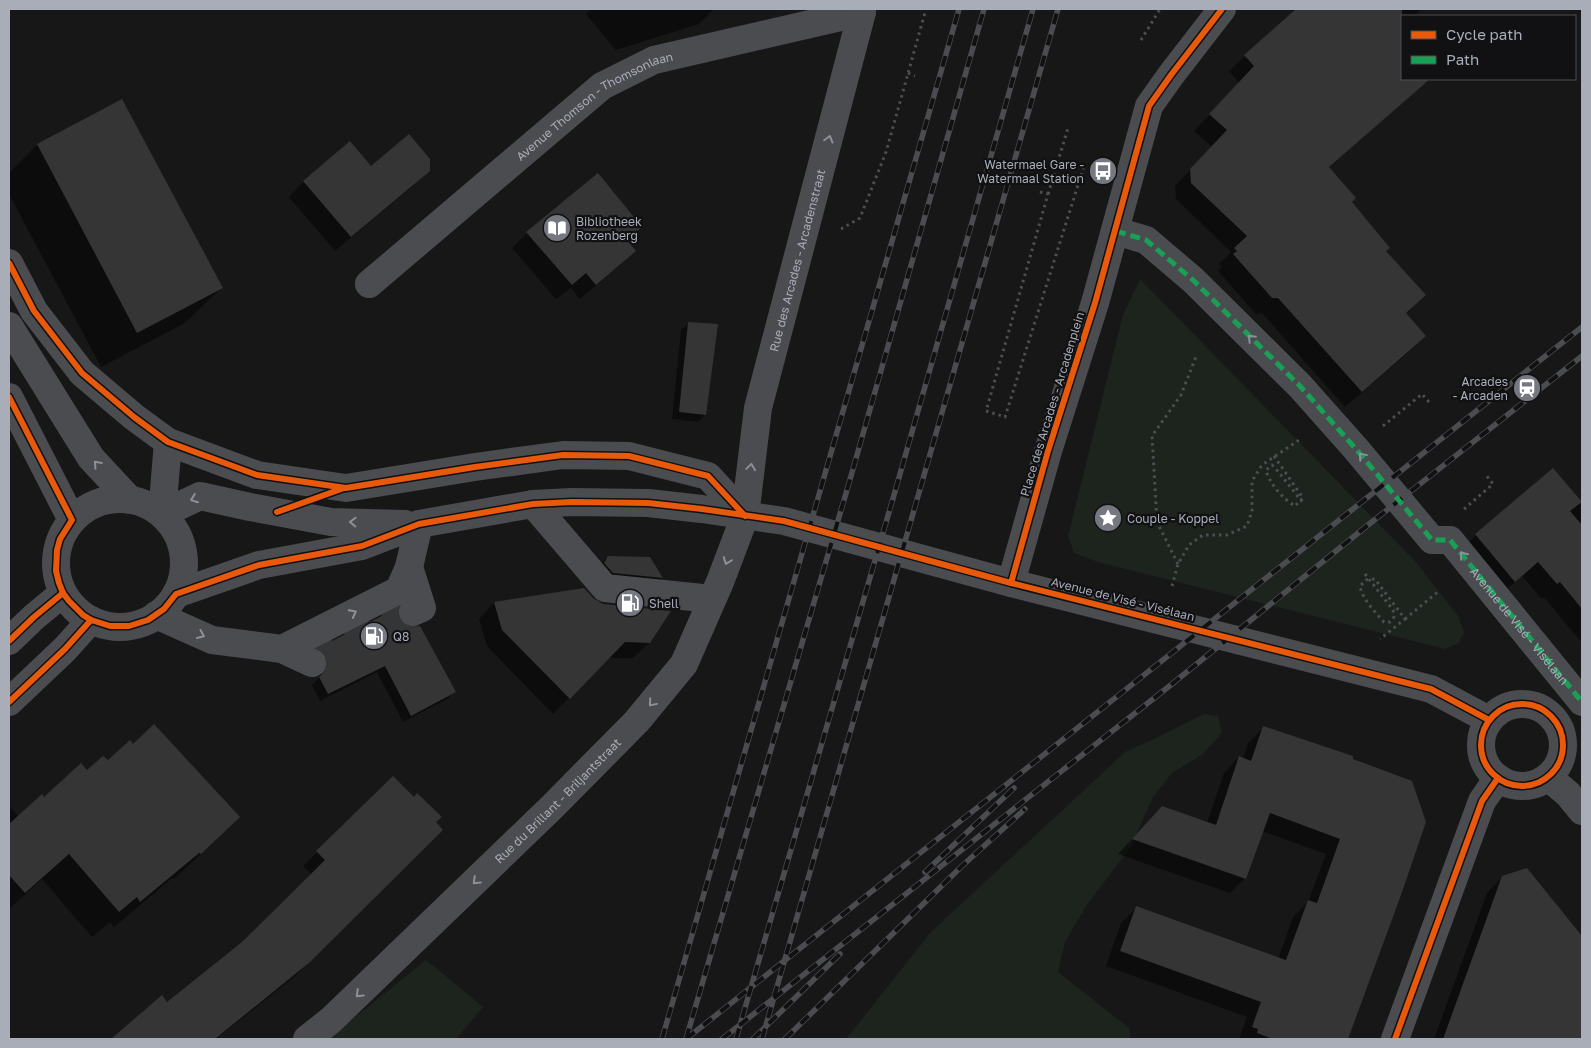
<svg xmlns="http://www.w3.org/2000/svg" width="1591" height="1048" font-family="'Golos Text',sans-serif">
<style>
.green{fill:#1d241e}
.shadow{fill:#0007}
.building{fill:#353536}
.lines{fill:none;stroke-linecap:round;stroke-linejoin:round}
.minor-tunnel{stroke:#343537;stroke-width:28;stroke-dasharray:28 14;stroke-linecap:butt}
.path{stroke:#4d4e52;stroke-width:3;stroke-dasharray:2.5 4;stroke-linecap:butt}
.minor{stroke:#4b4c50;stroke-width:28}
.rail-casing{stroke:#4b4c4f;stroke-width:5.5}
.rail{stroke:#111113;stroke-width:4;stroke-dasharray:11;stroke-linecap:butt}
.quiet{stroke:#1a9f57;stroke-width:5;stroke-dasharray:10 5;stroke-linecap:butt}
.cycleway-casing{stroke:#111113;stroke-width:9}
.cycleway{stroke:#e8590c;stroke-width:6}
.oneway{stroke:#8c9099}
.labels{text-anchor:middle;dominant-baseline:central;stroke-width:4.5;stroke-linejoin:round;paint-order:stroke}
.street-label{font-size:12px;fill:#a8adb8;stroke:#111113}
.poi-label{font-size:12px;fill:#a8adb8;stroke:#111113;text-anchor:start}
</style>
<rect width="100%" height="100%" fill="#171717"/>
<g class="green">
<polygon points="1140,279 1415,561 1458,616 1464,632 1459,643 1445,649 1098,562 1074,553 1068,536 1123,315"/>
<polygon points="1204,714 1218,716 1222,733 1203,754 1172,773 1153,797 1130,848 1086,906 1065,942 1058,972 1129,1028 1131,1039 846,1039 931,932 1125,752 1158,737"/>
<polygon points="426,960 483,1007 456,1039 328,1039"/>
</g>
<g class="shadow">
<polygon points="591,9 714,9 699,24 616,50 586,14"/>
<polygon points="1297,9 1422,9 1414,16 1402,16 1402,27 1347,76 1383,118 1328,168 1385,251 1425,295 1406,314 1425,336 1409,352 1345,407 1262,313 1256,314 1218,271 1222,267 1219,264 1231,252 1176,199 1175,186 1212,147 1194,131 1239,83 1229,71"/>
<polygon points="37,145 221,288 185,323 101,367 9,194 9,173"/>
<polygon points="371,168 428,170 413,186 335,251 289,197 304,181"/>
<polygon points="640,227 626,241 634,251 619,266 580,299 571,288 556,299 512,248 527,233"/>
<polygon points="689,323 705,415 698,422 672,419 681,330"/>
<polygon points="1553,470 1582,504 1582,643 1544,597 1542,599 1522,576 1499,596 1461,550 1476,535"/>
<polygon points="608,557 649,559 662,578 654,585 605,580 600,565"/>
<polygon points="494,603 649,643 633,658 608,658 553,714 487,646 479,619"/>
<polygon points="397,610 397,618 454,692 447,699 403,722 377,672 320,701 312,685 319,678 320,669 311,657 319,649"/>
<polygon points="1263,728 1400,895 1347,1039 1239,1039 1247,1017 1106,966 1121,923 1136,908 1278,959 1293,917 1308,902 1326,854 1262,831 1245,878 1230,893 1118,854 1162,807 1207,823 1224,773 1239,757 1243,759 1248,743"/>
<polygon points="87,772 213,843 174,879 172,878 114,927 110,922 92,937 42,879 9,909 9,806 19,817 44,799"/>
<polygon points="393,777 442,830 294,977 216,1039 113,1039 162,997 167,1004 243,943 312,875 303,866"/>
<polygon points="1527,869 1582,938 1582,1039 1434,1039 1487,893 1502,877"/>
</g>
<g class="building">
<polygon points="1296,9 1402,9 1402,79 1430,79 1329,167 1356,198 1352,202 1390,248 1386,251 1426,295 1406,313 1426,336 1362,392 1278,298 1272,298 1233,254 1237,251 1234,248 1247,236 1191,183 1190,169 1227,130 1209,114 1254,66 1244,55"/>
<polygon points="122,99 223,288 137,333 37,144"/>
<polygon points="409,134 430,159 430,171 351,237 303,181 350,141 371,166"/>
<polygon points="598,173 642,227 627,240 636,251 596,285 586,273 572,285 526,232"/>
<polygon points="688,322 718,324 706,415 679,412"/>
<polygon points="1553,468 1582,502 1570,511 1582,525 1582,609 1560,582 1557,584 1538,562 1515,582 1475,534"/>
<polygon points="608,556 650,557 663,578 613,573 604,563"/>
<polygon points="584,588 593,598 603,604 671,611 650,643 625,642 570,699 502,630 494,602"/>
<polygon points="398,608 399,618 403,624 411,627 420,626 456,692 411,716 385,666 328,694 319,677 326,670 327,661 324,654 318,648"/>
<polygon points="154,724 240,817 201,854 199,853 140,902 137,897 119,912 69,854 25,893 9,875 9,824 42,794 44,797 81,763 87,770 103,756 108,760 130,740 133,744"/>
<polygon points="1263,726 1353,756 1353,759 1412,781 1426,822 1401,895 1348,1039 1273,1039 1257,1033 1258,1029 1252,1027 1261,1002 1120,951 1136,906 1286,960 1308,900 1317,903 1340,839 1270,813 1246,879 1132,839 1162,806 1216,825 1239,756 1251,761"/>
<polygon points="393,776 414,797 417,793 442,817 436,822 443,830 310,962 215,1039 111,1039 162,995 167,1002 242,942 325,860 316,851"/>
<polygon points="1527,868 1582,936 1582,1039 1443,1039 1502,876"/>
</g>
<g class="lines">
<polyline class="minor-tunnel" points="312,663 413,612"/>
<g class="path">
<polyline points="1141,40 1160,9"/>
<polyline points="908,73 915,76"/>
<polyline points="1040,192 1048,194 986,411 1005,417 1084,166"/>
<polyline points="1048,194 1068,128"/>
<polyline points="841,229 860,218 886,152 926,9"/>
<polyline points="1383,426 1422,394 1429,402"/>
<path d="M1274,456l29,42 -8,8c-12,-7 -26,-23 -29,-36l6,-5 4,4 28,35"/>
<polyline points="1464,509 1493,484 1486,475"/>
<polyline points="1178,564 1157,522 1152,436 1181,395 1197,354"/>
<path d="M1365,574l28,36 1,7 -4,5h-6c-9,-10 -22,-23 -24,-36l6,-6 9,-1 30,40 -25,20"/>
<polyline points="1172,586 1178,564 1189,545 1203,535 1227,535 1247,526 1252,511 1252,481 1262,465 1302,438"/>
<polyline points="1405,619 1439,591"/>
</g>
<g class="minor">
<path id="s1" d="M1116,231l30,9 47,40 107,106 56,63 76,91h18l132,162"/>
<polyline points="9,263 34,311 82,373 134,417 168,442 257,475 346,488 475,467 563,455 629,456 708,476 745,516"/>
<path id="s2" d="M369,284l233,-198 52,-26 208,-48"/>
<polyline points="9,326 91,458 130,500"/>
<polyline points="9,397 72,520"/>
<circle cx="120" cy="563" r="64"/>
<polyline points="533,504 605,588 712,599"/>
<polyline points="162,514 200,496 250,507 331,522 405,524"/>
<polyline points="162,514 168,442"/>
<polyline points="409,567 422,608 413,612"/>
<polyline points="1011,583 1048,451 1095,303 1149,106 1171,75 1222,9"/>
<polyline points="176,594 259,565 362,546 419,524 533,504 572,502 648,503 702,509 784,521 1011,583 1431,689 1489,720"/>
<polyline points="156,615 212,640 282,649 399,590 409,567 419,524"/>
<polyline points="9,641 34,617 63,593"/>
<polyline points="282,649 312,663"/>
<polyline points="9,702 65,649 91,620"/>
<circle cx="1522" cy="745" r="41"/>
<polyline points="1548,777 1568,794 1582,811"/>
<path id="s3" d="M307,1039l24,-19 221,-213 85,-86 47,-57 36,-82 25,-66 13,-108 104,-396 -1,-3"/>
<polyline points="1395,1039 1482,801 1498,778"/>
</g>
<defs>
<g id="rail">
<polyline points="925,872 1014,788"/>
<polyline points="662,1039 959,9"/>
<polyline points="686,1039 1582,327"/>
<polyline points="686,1039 849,483 984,9"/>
<polyline points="722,1039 1172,684 1368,525 1582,356"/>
<polyline points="736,1039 894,495 1033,9"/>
<polyline points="753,1039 840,954"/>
<polyline points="762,1039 1058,9"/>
<polyline points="785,1039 962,866 1025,809"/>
</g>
</defs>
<use href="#rail" class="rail-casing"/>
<use href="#rail" class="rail"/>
<polyline class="quiet" points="1116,231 1146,240 1193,280 1300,386 1356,449 1432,540 1450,540 1582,702"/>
<defs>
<g id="cycleway">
<polyline points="9,263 34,311 82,373 134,417 168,442 257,475 346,488 475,467 563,455 629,456 708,476 745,516"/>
<polyline points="9,397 72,520 60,539 57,550 56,571 59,583 63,593 69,601 83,615 91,620 110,626 129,626 148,620 164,609 176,594 259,565 362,546 419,524 533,504 572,502 648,503 702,509 784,521 1011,583 1431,689 1489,720"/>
<polyline points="277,512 344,488"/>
<polyline points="1011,583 1048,451 1095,303 1149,106 1171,75 1222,9"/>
<polyline points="9,641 34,617 63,593"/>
<polyline points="9,702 65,649 91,620"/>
<circle cx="1522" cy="745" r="41"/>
<polyline points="1395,1039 1482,801 1498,778"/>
</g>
</defs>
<use href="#cycleway" class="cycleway-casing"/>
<use href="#cycleway" class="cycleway"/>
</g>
<defs><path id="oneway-chevron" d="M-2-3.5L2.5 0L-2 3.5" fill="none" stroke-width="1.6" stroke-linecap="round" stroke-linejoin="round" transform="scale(1.25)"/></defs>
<g class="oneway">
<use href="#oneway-chevron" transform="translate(829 139) rotate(-75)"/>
<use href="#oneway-chevron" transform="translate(1251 338) rotate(-135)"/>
<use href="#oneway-chevron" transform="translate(1362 456) rotate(-130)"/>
<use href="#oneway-chevron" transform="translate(97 464) rotate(-132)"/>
<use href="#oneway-chevron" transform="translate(751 467) rotate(-82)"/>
<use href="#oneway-chevron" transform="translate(194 499) rotate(159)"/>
<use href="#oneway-chevron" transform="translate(353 522) rotate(-178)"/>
<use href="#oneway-chevron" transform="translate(1463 555) rotate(-129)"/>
<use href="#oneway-chevron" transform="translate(727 561) rotate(111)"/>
<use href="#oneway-chevron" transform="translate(353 613) rotate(-27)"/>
<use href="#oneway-chevron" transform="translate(201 635) rotate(24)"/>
<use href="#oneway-chevron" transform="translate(652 703) rotate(130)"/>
<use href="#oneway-chevron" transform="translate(476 881) rotate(136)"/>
<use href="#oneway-chevron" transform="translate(359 994) rotate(136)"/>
</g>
<defs>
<symbol id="bus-disc" viewBox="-11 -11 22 22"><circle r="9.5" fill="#757880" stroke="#111113"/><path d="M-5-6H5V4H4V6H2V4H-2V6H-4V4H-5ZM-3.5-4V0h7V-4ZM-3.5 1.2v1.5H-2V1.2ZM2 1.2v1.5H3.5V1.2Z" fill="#fff"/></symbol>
<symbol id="library-disc" viewBox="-11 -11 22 22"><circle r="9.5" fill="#757880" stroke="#111113"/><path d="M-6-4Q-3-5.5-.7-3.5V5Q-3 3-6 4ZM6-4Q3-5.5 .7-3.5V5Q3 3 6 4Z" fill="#fff"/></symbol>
<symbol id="station-disc" viewBox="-11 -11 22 22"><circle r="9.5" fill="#757880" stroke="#111113"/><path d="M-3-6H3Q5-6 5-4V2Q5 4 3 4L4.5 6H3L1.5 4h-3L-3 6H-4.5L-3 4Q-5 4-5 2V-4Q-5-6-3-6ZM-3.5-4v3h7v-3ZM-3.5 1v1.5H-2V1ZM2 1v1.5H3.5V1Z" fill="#fff"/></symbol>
<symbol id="sight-disc" viewBox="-11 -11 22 22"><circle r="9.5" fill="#757880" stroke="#111113"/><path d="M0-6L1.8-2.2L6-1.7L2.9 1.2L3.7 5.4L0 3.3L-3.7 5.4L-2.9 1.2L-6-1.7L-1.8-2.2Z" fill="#fff"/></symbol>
<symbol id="fuel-disc" viewBox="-11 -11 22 22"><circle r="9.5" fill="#757880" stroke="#111113"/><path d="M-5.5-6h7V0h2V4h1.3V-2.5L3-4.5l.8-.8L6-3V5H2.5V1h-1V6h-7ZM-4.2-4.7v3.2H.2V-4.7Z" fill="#fff"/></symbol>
</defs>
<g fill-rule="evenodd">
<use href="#bus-disc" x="1087" y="155" width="32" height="32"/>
<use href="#library-disc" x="541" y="212" width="32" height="32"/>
<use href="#station-disc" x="1511" y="372" width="32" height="32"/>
<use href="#sight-disc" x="1092" y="502" width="32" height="32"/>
<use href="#fuel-disc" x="614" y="587" width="32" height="32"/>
<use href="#fuel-disc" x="358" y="620" width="32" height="32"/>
</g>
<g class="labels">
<g class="street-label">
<text stroke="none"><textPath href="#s2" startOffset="289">Avenue Thomson - Thomsonlaan</textPath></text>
<text stroke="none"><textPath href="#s3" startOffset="954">Rue des Arcades - Arcadenstraat</textPath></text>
<text transform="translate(1052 404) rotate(-73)">Place des Arcades - Arcadenplein</text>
<text transform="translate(1123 599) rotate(14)">Avenue de Visé - Visélaan</text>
<text stroke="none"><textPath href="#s1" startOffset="575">Avenue de Visé - Visélaan</textPath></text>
<text stroke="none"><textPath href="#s3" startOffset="346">Rue du Brillant - Briljantstraat</textPath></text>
</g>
<g class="poi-label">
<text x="1084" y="164" text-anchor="end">Watermael Gare -<tspan x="1084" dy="14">Watermaal Station</tspan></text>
<text x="576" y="221">Bibliotheek<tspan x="576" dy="14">Rozenberg</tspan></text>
<text x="1508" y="381" text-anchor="end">Arcades<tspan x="1508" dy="14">- Arcaden</tspan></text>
<text x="1127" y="518">Couple - Koppel</text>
<text x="649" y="603">Shell</text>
<text x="393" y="636">Q8</text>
</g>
</g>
<rect width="1591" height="1048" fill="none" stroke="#a8adb8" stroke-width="20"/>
<rect x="1401" y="15" width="175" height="65" fill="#111113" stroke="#4d4f55"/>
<rect x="1411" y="31" width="25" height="8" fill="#e8590c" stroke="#4d4f55"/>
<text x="1446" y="40" font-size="15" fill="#a8adb8">Cycle path</text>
<rect x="1411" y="56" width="25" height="8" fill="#1a9f57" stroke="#4d4f55"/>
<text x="1446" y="65" font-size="15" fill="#a8adb8">Path</text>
</svg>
